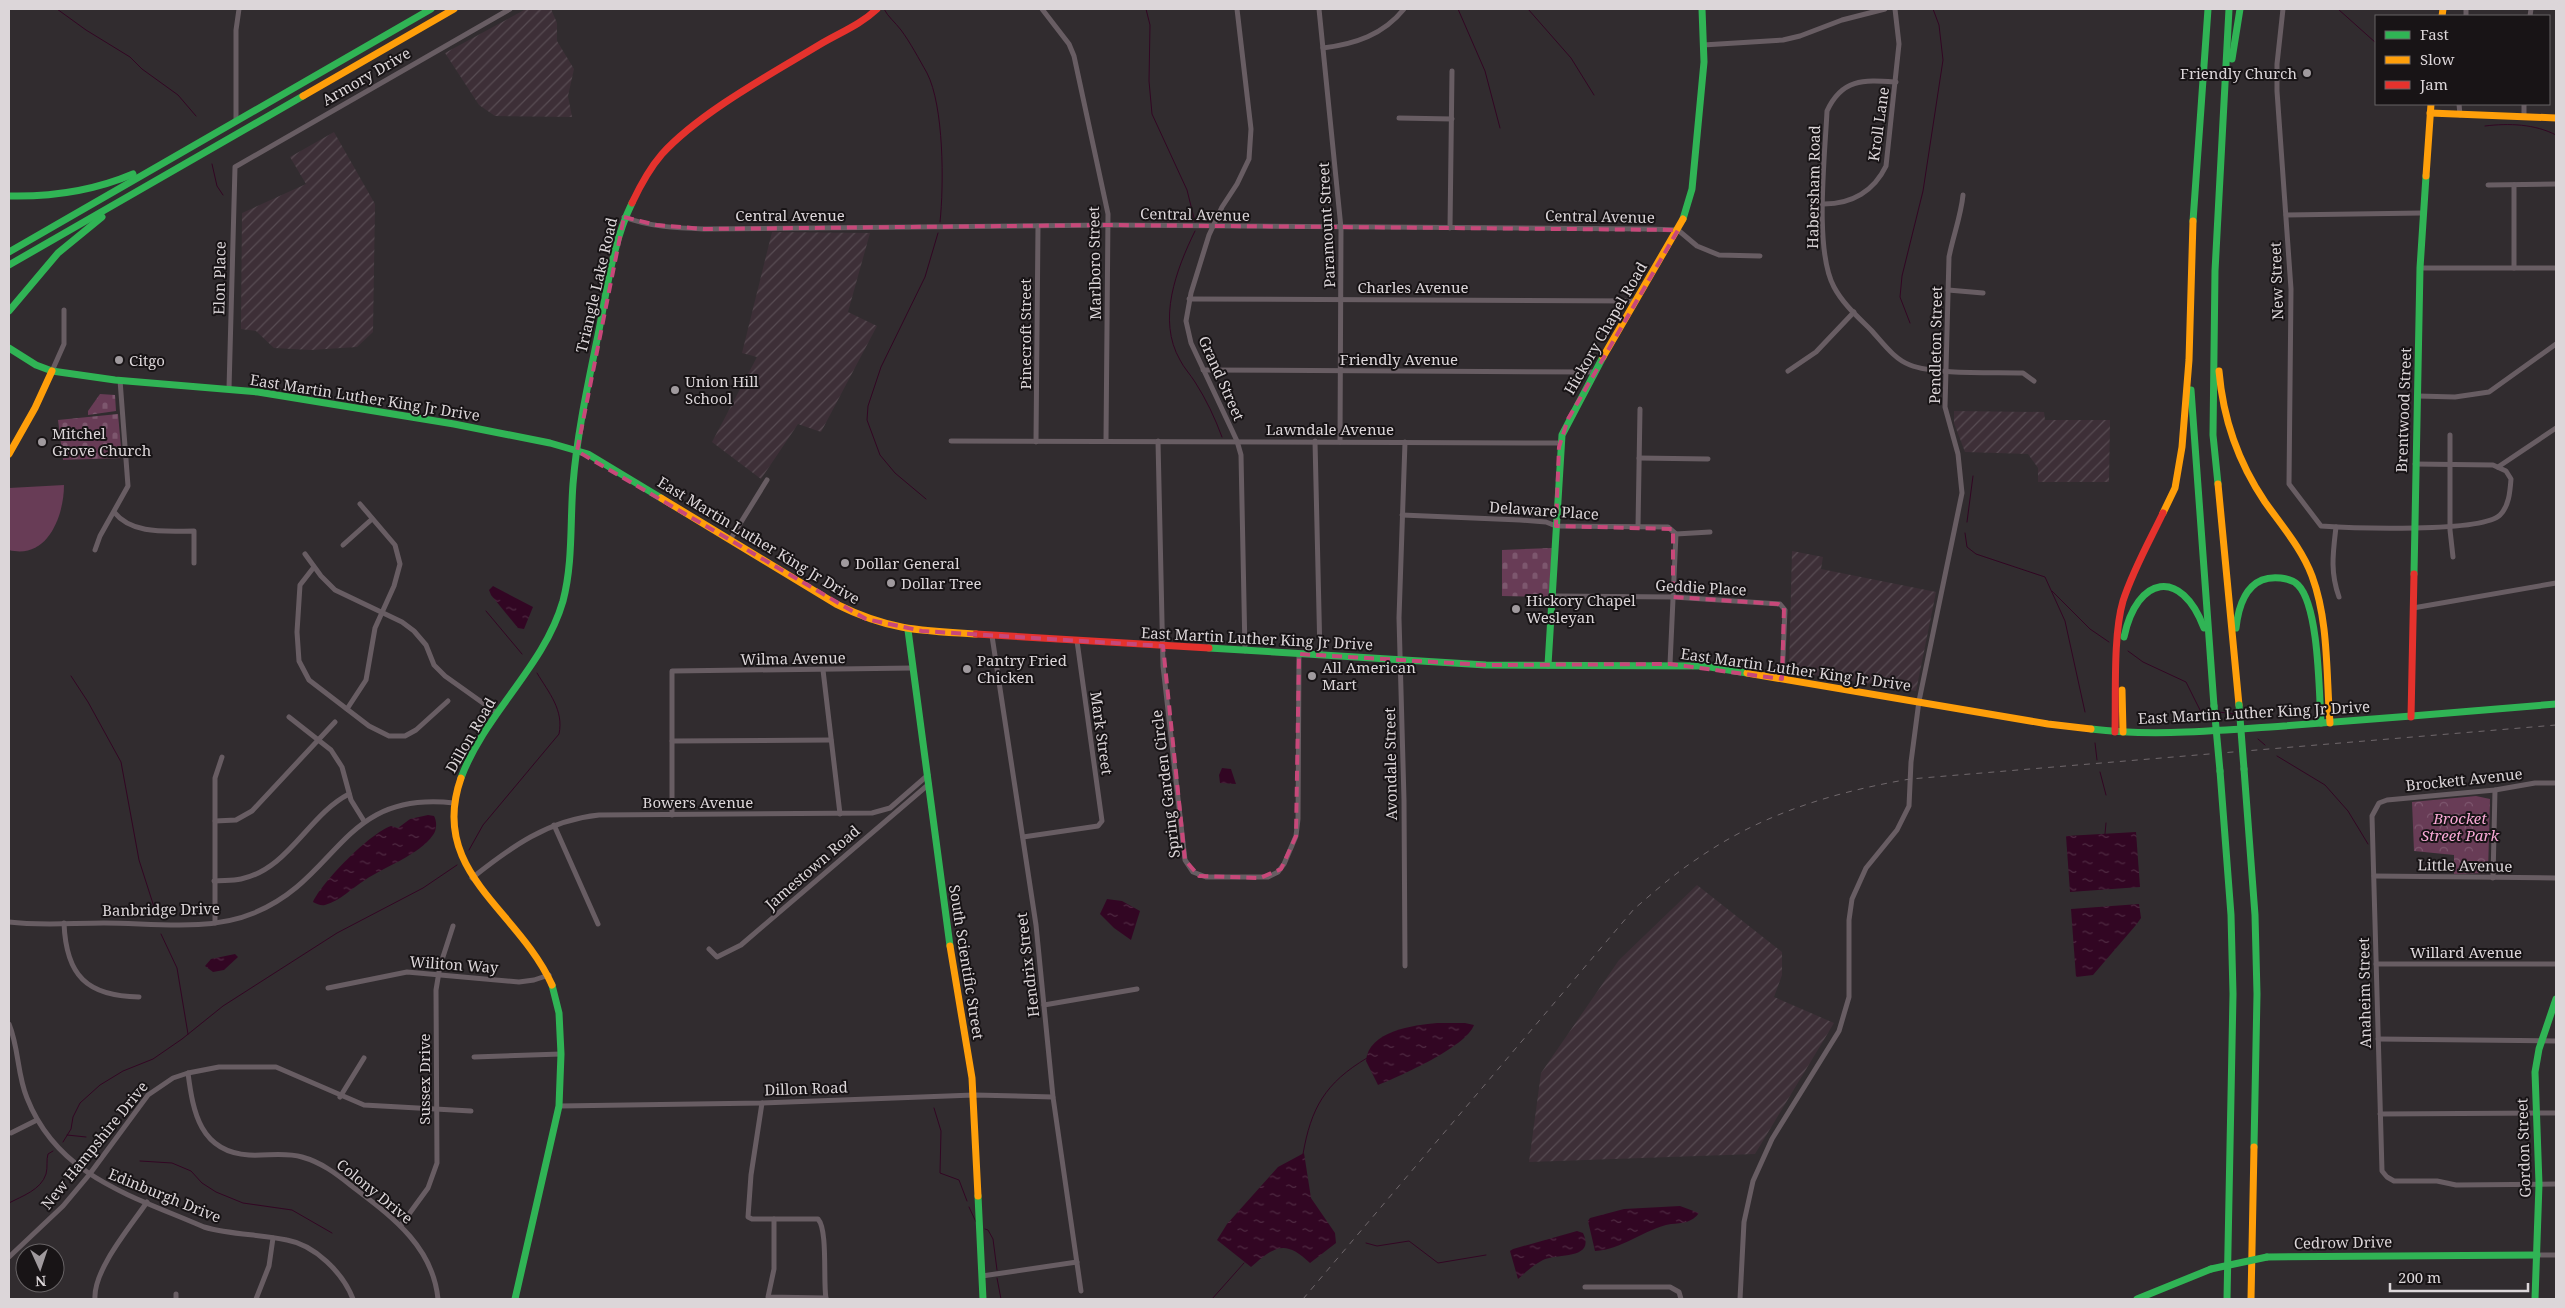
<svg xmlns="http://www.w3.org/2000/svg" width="2565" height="1308" font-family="'Noto Serif',serif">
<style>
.industrial{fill:url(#industrial-furrows)}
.forest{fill:url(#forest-crowns)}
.cemetery{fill:url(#cemetery-stones)}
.garden{fill:#683c56}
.water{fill:url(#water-ripples)}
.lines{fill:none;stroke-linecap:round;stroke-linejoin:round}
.stream{stroke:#320623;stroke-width:1}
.street{stroke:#685d63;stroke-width:5}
.fast{stroke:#30b455;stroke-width:7}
.slow{stroke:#ff9f0a;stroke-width:7}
.jam{stroke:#e5322d;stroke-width:7}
.rail{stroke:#70686c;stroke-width:1;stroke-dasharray:6 6;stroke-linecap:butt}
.fast-bridge{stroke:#30b455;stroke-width:7}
.marked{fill:none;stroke:#c8487a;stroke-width:4;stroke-dasharray:10 6;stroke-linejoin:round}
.poi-dot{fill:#a09a9e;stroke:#181416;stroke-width:2}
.labels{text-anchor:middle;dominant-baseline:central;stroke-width:4;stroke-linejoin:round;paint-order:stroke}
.poi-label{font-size:15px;fill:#dcd6d9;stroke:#181416;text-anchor:start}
.street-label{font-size:15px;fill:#dcd6d9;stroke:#181416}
.park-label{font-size:15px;font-style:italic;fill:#f9a9d6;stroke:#181416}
</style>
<defs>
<pattern id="industrial-furrows" width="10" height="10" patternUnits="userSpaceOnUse" patternTransform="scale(1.25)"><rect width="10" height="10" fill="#3d2f37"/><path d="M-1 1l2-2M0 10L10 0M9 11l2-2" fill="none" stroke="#584c53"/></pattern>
<pattern id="forest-crowns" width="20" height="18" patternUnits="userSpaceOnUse" patternTransform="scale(1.25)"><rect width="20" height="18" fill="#683c56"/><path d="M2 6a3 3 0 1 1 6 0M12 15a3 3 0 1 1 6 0" fill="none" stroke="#7d576e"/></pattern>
<pattern id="cemetery-stones" width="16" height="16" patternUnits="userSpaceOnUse" patternTransform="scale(1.25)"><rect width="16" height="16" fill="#683c56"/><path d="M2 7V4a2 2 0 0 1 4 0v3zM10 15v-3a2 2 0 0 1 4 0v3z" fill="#7d576e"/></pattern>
<pattern id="water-ripples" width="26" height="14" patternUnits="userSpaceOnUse" patternTransform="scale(1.25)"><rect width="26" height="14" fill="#320623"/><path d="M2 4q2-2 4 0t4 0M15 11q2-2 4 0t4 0" fill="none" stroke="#4f2a42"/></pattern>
</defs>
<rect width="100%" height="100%" fill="#312c2f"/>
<g class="industrial">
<polygon points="526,9 551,9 557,23 557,41 574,69 568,96 572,117 495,116 479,105 445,53"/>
<polygon points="334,132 375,204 373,332 357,347 311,350 274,348 256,331 241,329 242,213 306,184 290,157"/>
<polygon points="772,232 870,233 848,312 877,326 821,432 798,424 761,479 712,442 757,357 742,353"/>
<polygon points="1954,411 2044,412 2045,420 2110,420 2109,482 2038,482 2038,468 2028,454 1965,452 1954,423"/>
<polygon points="1792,551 1823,557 1821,569 1936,592 1916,691 1789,671"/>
<polygon points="1697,885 1782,952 1782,975 1774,997 1834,1023 1755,1154 1529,1162 1541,1073 1619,960"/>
</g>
<polygon class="forest" points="2476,796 2490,799 2488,873 2454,874 2454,855 2414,851 2412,802"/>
<g class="cemetery">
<polygon points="100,394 115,395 116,411 88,415 88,411"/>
<polygon points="118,414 122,458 63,460 58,420"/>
<polygon points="1552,548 1549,597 1502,596 1502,550"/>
</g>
<path class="garden" d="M64,485c0,30 -16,75 -55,65v-62z"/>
<g class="water">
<polygon points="493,586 533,607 524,629 518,628 491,595 489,590"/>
<polygon points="1222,768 1231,769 1236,784 1220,783 1219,775"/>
<path d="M428,815l6,1c3,5 3,14 -1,19 -14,20 -49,32 -68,45 -13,8 -25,21 -40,25 -4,1 -8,-1 -12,-3 9,-20 57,-69 78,-76l7,2 12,-9z"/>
<polygon points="2136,832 2140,887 2070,892 2066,836"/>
<polygon points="1107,899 1122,901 1140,911 1131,940 1114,928 1100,914"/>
<polygon points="2139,904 2141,918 2136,925 2093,975 2076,977 2071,909"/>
<polygon points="235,954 238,957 224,970 213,972 205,966 211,959"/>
<path d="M1437,1023h28l9,2c-8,22 -74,51 -96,60l-12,-24c2,-30 48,-36 71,-38z"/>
<path d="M1304,1153l7,45 24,35 1,10 -26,20c-25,-24 -35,-17 -59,4l-34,-27 10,-16 51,-57z"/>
<path d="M1680,1206l19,7c-7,10 -17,10 -28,11 -27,5 -49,26 -76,27l-7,-30 2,-3 34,-9z"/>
<path d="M1577,1231l6,2c13,27 -26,20 -40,27 -10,5 -17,12 -25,19l-8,-28 3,-2z"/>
</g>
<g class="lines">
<g class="stream">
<polyline points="57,9 86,30 130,57 142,69 178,95 196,116"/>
<path d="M884,9c4,8 11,13 17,21 9,12 18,29 26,43 17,33 17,112 13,149"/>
<polyline points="1146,9 1150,25 1149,81 1152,114 1187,190 1195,222"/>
<polyline points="1458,9 1485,71 1500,128"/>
<polyline points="1528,9 1571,58 1594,95"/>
<polyline points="2338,9 2376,43"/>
<path d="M2485,126c24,-3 50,-2 71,9"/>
<polyline points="212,164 217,186 223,195"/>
<path d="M1195,231c-19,39 -38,89 -15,129 4,8 10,14 15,22 11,17 20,36 27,55"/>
<polyline points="1910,323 1900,297 1902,276 1923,191 1943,60 1939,25 1933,9"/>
<polyline points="926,499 895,473 880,455 867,420 868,406 881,367 925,277 938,233"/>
<polyline points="1967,522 1973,476"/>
<polyline points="1965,533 1967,547 1976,554 2045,577 2065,621 2085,712"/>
<polyline points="2052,591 2090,629 2109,642"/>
<polyline points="486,611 522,654"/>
<polyline points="2128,651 2143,662 2186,682 2201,712 2211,712"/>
<polyline points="71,676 88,702 121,762 139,860 155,910"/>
<polyline points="2218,712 2236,714"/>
<polyline points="2258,739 2265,745"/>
<polyline points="2095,743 2097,760"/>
<polyline points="2277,756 2325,785 2348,811 2368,844"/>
<polyline points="2100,772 2106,795"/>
<polyline points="2105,834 2106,823"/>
<path d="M469,850l14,-25 76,-91c5,-24 -10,-41 -22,-61"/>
<polyline points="161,934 177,968 188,1034"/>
<polyline points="934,1108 941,1131 940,1173 959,1180 967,1201"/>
<polyline points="67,1135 86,1137"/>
<polyline points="63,1142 71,1129 73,1117 80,1103 100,1085 123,1071 153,1059 182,1039 223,1006 337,933 423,888 457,865"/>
<path d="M1303,1154c8,-46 22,-71 64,-96"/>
<polyline points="140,1161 172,1163 191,1171 202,1183 216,1192 243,1203 292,1210 332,1233"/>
<path d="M9,1203c13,-7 32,-13 37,-29 2,-7 0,-14 2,-20l5,-3"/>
<polyline points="969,1207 976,1222"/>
<polyline points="985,1229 988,1230 993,1239 997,1270"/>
<polyline points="1366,1243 1377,1246 1409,1241 1438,1263 1486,1255"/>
<polyline points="997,1278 1001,1299"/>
<polyline points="1212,1299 1244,1263"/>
</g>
<g class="street">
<polyline points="1042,9 1069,44 1074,56 1108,214 1106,441"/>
<polyline points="1237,9 1251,129 1249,159 1237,184 1222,207 1209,235 1191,293 1186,321 1191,343 1237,441 1241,455 1245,651"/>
<polyline points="1319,9 1341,228 1340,442"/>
<path d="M2283,9l-6,55v27l14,198 -2,195 32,42c29,2 161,7 179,-11 9,-9 10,-23 11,-36l-5,-8 -13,-6 -78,-1"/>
<polyline points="2466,16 2466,9"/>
<polyline points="2530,16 2531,9"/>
<polyline points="1703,45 1783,40 1800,36 1842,20 1885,9"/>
<path d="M1323,48c32,-4 60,-13 81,-39"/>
<path d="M1896,82c-32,-2 -54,-4 -69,29 -2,45 -13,139 7,176 9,17 24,30 37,43 12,13 23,29 39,35 25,10 85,7 113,8l11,8"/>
<polyline points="2459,104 2460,115"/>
<polyline points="2524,117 2524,104"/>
<polyline points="1399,118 1452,119"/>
<polyline points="236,121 236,30 239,9"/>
<polyline points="2488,185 2556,184"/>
<polyline points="2514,185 2514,268"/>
<path d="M1824,204c28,0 50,-13 62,-38l13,-122 -4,-35"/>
<polyline points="2286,215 2422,213"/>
<path d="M624,217c26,10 53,11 80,12l404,-4 541,4 29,1 19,16 22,9 41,1"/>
<polyline points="1450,228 1452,71"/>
<polyline points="2420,268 2556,268"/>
<polyline points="1948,290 1983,293"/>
<polyline points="1189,299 1636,301"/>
<polyline points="1203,370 1594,372"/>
<polyline points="52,371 64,344 64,310"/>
<polyline points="1788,371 1816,352 1854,312"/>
<polyline points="229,389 235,167 510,9"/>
<polyline points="2418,396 2455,397 2489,392 2556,344"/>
<polyline points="2450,435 2450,530 2453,557"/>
<polyline points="951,441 1560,443"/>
<polyline points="1158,441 1163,666 1185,860 1193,872 1206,877 1268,877 1278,872 1284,864 1296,836 1298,819 1299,654"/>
<polyline points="1315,441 1320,655"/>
<polyline points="1036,442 1038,226"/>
<polyline points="1405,442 1399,618 1404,800 1405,966"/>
<polyline points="1639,458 1708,459"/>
<polyline points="2498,467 2556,428"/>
<path d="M114,512c18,23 53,19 80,19v32"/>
<polyline points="1402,515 1520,520 1546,522 1556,526 1668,527 1676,534"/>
<polyline points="1638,527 1640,409"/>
<path d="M2336,527c-3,26 -6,45 3,70"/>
<polyline points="1676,534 1710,532"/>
<polyline points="730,540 767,480"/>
<polyline points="343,545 372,519"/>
<polyline points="95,550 100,536 128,486 120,380"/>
<polyline points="305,554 321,576 335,590 402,622 414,631 426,645 434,665 445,676 497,713"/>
<polyline points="314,567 300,585 297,632 299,661 309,680 369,726 389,736 405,736 416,730 448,701"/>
<polyline points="1552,596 1673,597 1780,604 1785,610 1782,679"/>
<polyline points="2413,608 2556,583"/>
<polyline points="992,636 1036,925 1053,1097 1081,1291"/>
<polyline points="1670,664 1676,534"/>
<polyline points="823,670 840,814"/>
<polyline points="347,709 366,680 375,628 394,586 400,564 395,545 360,504"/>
<polyline points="289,717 331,750 342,767 351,800 364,821"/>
<polyline points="672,741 831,740"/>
<polyline points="2556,783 2535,783 2495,790 2387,800 2379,803 2372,816 2382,1171 2387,1177 2394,1181 2437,1181 2456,1185 2556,1184"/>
<polyline points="672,815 672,671 913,668"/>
<polyline points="215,821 236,820 252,811 335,722"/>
<polyline points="554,825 598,924"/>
<polyline points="1023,837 1098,826 1102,821 1077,641"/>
<polyline points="2374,876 2556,878"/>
<path d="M472,878c39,-31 76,-58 127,-63l273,-2 18,-5 38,-33"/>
<polyline points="2493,878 2495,790"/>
<path d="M214,881c9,-1 18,0 27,-2 48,-10 67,-64 108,-85"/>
<path d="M9,922c31,4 63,1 95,1 48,0 105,9 150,-10 86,-35 87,-123 200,-110"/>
<path d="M64,923c2,53 23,73 75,74"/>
<polyline points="215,923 215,778 222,757"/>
<polyline points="709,949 717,957 741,945 929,784"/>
<polyline points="2376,964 2556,964"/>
<polyline points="328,988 407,972 519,982 534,980 549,975"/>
<polyline points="1044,1005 1137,989"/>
<path d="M9,1024c10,24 8,50 18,74 31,79 106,98 177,129 27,8 55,7 83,13 28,5 56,33 66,59"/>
<polyline points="2378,1039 2556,1041"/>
<polyline points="474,1057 561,1054"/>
<path d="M188,1073c5,39 12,79 61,82 18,1 36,-3 53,2 22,6 38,20 55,33 38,29 76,58 81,109"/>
<polyline points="340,1097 364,1058"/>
<path d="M762,1103l-11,72 -3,42 4,2h66c10,11 5,62 8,80"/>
<polyline points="559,1106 762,1103 974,1095 1053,1097"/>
<polyline points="2380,1114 2556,1113"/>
<polyline points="11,1133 37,1120"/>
<polyline points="774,1219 774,1269 768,1297 826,1298"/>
<polyline points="401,1225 428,1188 437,1163 436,990 440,966 453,926"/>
<polyline points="2537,1255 2556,1255"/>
<polyline points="9,1257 63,1206 89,1175 148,1095 173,1078 188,1073 219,1067 276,1067 364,1105 471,1111"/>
<polyline points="982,1276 1077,1262"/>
<polyline points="1585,1287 1670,1287 1679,1292 1681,1299"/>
<polyline points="176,1294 176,1299"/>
<path d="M95,1299c-2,-29 36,-73 52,-97"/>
<polyline points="256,1299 269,1266 273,1238"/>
<path d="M1740,1299l4,-77 9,-41 19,-42 67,-108 10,-34v-77l3,-21 14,-31 31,-38 12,-24 2,-44 8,-61 43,-208 -4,-39 -13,-47 4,-150c4,-21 12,-41 14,-62"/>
</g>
<g class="fast">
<polyline points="2232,59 2240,9"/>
<path d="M9,196c44,1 84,-5 124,-22"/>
<polyline points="1683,219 1692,189 1704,62 1702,9"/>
<polyline points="2193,221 2208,9"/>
<polyline points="9,252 431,9"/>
<polyline points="9,265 303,96"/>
<polyline points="9,311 58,253 102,217"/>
<polyline points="9,348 36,365 52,371 115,380 258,392 454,424 550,443 588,454 661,498"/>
<polyline points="2191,390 2214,706"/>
<polyline points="2218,484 2213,435 2215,271 2229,9"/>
<polyline points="2414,574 2420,268 2426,176"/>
<path d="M2236,628c2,-18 7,-40 26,-48 10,-4 28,-3 36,5 21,21 21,107 23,138"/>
<polyline points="908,630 950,946"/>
<path d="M2124,637c13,-61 57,-70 80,-9"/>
<polyline points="1209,648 1486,665 1704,666 1747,673"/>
<polyline points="1548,665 1562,435 1603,357"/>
<path d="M2091,729c64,8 128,1 193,-3 91,-7 181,-14 272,-22"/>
<polyline points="2244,769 2255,915 2257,994 2254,1147"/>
<polyline points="2220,771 2231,915 2233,994 2227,1299"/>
<path d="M461,778c24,-65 83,-111 102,-177 10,-38 7,-78 10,-117 4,-50 15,-100 25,-149 9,-44 14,-91 34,-132"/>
<polyline points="978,1196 983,1299"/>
<polyline points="2267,1257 2537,1255"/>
<polyline points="515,1299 559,1106 561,1054 559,1013 552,985"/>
<polyline points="2137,1299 2211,1269"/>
<polyline points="2535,1299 2539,1184 2535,1072 2539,1049 2556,999"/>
</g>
<g class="slow">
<polyline points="2442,16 2443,9"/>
<polyline points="303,96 454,9"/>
<polyline points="2430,113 2556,118"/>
<polyline points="2426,176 2431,104"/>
<polyline points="1603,357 1683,219"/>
<path d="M2219,371c4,48 19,91 46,131 17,24 37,47 47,74 17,46 14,99 18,147"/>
<polyline points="9,454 35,408 52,371"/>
<polyline points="2218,484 2239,705"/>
<path d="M661,498l175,106c52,26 84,27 140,30"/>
<polyline points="2163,513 2175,488 2182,447 2189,360 2193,221"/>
<polyline points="1747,673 2048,724 2091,729"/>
<polyline points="2122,690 2123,732"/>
<path d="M461,778c-33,94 57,131 91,207"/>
<polyline points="950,946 972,1078 978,1196"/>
<polyline points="2251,1299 2254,1147"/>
</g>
<g class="jam">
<path d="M632,203c8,-17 17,-34 30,-49 37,-41 109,-80 157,-109 20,-12 41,-20 58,-36"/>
<polyline points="976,634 1209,648"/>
<polyline points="2411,717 2414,574"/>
<path d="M2115,732c1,-38 -2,-97 8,-131 10,-31 26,-59 40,-88"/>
</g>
<path class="rail" d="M1303,1299l331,-390c20,-17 40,-35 63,-50 64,-45 137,-67 213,-80l646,-54"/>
<g class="fast-bridge">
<polyline points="2239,705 2244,769"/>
<polyline points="2214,706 2220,771"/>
<polyline points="2211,1269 2267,1257"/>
</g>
</g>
<path class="marked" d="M624,217l32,8 48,4 404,-4 570,5 -110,189 -9,28 -3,79 117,3v68l105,7 6,4 -2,71 -112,-15 -184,1 -187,-11 -3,182 -15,33 -21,9 -61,-2 -14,-16 -22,-214 -241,-15 -56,-12 -289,-168z"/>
<g class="poi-dot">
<circle cx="2307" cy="73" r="5"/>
<circle cx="119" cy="360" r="5"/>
<circle cx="675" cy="390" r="5"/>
<circle cx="42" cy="442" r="5"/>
<circle cx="845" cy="563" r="5"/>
<circle cx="891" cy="583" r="5"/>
<circle cx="1516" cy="609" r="5"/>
<circle cx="967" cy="669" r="5"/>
<circle cx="1312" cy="676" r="5"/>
</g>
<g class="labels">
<g class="poi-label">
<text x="2297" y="73" text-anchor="end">Friendly Church</text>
<text x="129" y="360">Citgo</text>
<text x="685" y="381">Union Hill<tspan x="685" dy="17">School</tspan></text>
<text x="52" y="433">Mitchel<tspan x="52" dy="17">Grove Church</tspan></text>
<text x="855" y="563">Dollar General</text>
<text x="901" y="583">Dollar Tree</text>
<text x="1526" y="600">Hickory Chapel<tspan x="1526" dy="17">Wesleyan</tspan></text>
<text x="977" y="660">Pantry Fried<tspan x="977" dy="17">Chicken</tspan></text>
<text x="1322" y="667">All American<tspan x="1322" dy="17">Mart</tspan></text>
</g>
<g class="street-label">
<text transform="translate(366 76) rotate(-30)">Armory Drive</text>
<text transform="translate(1878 124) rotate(-82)">Kroll Lane</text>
<text transform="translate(1813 187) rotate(-89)">Habersham Road</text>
<text transform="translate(1195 214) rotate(1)">Central Avenue</text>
<text x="790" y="215">Central Avenue</text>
<text transform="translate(1600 216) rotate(1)">Central Avenue</text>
<text transform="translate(1326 225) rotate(-93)">Paramount Street</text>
<text transform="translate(1094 263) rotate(-91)">Marlboro Street</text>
<text transform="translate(219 278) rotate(-89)">Elon Place</text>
<text transform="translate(2276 281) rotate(-92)">New Street</text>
<text transform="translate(596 285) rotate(-77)">Triangle Lake Road</text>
<text x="1413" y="287">Charles Avenue</text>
<text transform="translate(1605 328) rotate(-60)">Hickory Chapel Road</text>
<text transform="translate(1025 334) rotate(-90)">Pinecroft Street</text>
<text transform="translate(1935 345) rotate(-89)">Pendleton Street</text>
<text x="1399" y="359">Friendly Avenue</text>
<text transform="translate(1222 378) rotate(66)">Grand Street</text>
<text transform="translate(365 397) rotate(9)">East Martin Luther King Jr Drive</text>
<text transform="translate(2403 410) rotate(-88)">Brentwood Street</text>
<text x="1330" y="429">Lawndale Avenue</text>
<text transform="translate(1544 510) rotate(4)">Delaware Place</text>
<text transform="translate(759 540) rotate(31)">East Martin Luther King Jr Drive</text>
<text transform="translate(1701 587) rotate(3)">Geddie Place</text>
<text transform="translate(1257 638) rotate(3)">East Martin Luther King Jr Drive</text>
<text transform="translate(793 658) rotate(-1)">Wilma Avenue</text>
<text transform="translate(1796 669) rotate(8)">East Martin Luther King Jr Drive</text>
<text transform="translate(2254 712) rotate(-3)">East Martin Luther King Jr Drive</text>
<text transform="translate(1102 733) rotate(82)">Mark Street</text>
<text transform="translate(470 735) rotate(-60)">Dillon Road</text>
<text transform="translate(1390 764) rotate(-91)">Avondale Street</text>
<text transform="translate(2464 779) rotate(-6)">Brockett Avenue</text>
<text transform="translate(1165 784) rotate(-97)">Spring Garden Circle</text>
<text x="698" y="802">Bowers Avenue</text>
<text transform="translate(2465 865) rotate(1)">Little Avenue</text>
<text transform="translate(812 867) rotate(-41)">Jamestown Road</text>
<text transform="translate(161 909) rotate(-1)">Banbridge Drive</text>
<text x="2466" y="952">Willard Avenue</text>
<text transform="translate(967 962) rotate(81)">South Scientific Street</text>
<text transform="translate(454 964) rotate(4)">Wiliton Way</text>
<text transform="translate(1027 965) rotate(-97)">Hendrix Street</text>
<text transform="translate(2364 993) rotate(-91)">Anaheim Street</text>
<text transform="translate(424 1079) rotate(-90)">Sussex Drive</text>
<text transform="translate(806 1088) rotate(-2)">Dillon Road</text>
<text transform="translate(94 1145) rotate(-51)">New Hampshire Drive</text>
<text transform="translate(2523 1148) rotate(-92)">Gordon Street</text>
<text transform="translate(375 1191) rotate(39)">Colony Drive</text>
<text transform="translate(165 1195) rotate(22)">Edinburgh Drive</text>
<text transform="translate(2343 1242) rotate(-1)">Cedrow Drive</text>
</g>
<g class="park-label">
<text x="2460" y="818">Brocket<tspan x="2460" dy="17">Street Park</tspan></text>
</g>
</g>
<rect width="2565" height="1308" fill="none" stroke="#dcd6d9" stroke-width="20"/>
<rect x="2375" y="15" width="175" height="90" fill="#181416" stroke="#666264"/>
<rect x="2385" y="31" width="25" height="8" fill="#30b455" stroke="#666264"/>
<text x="2420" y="40" font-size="15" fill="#dcd6d9">Fast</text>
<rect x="2385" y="56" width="25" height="8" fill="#ff9f0a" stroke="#666264"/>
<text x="2420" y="65" font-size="15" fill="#dcd6d9">Slow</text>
<rect x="2385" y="81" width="25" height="8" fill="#e5322d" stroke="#666264"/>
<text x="2420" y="90" font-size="15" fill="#dcd6d9">Jam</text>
<g transform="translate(40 1268) rotate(177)"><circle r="24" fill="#181416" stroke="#666264"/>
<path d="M0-4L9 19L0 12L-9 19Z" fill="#a09a9e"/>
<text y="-8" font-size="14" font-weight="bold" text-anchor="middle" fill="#dcd6d9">N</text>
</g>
<path d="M2390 1283v8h138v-8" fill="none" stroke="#dcd6d9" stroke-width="2.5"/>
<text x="2398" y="1283" font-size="15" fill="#dcd6d9" stroke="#181416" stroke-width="4" paint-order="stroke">200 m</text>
</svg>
